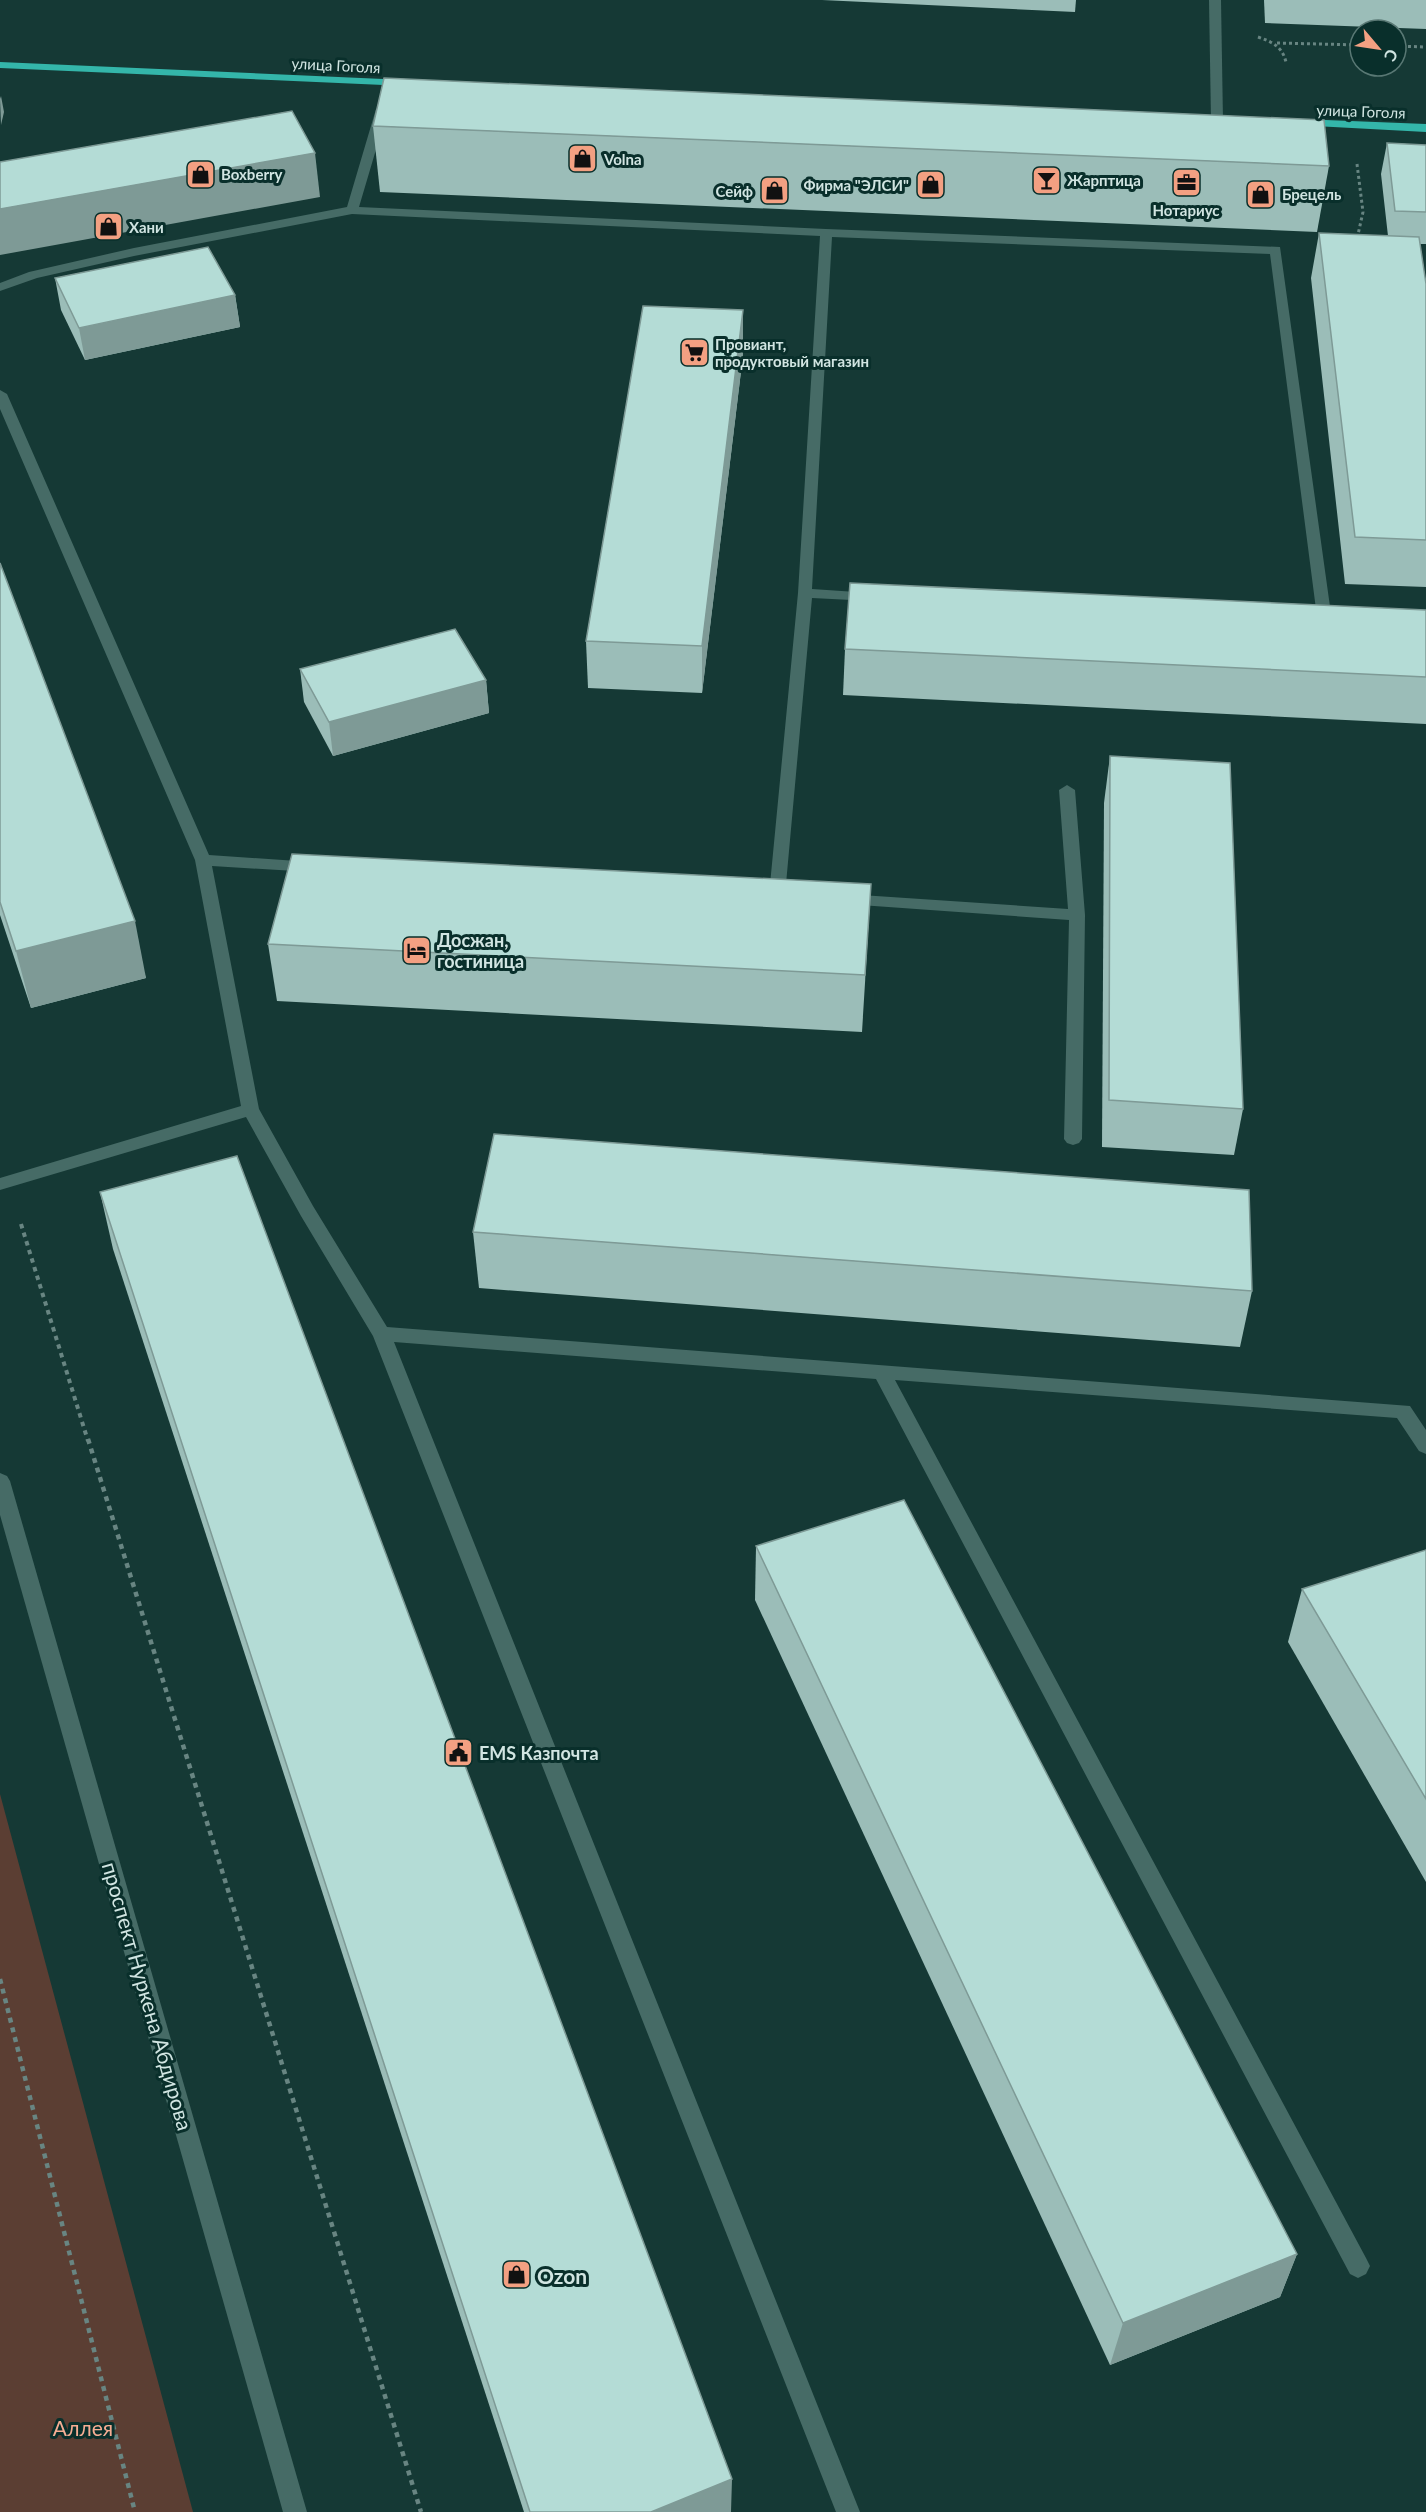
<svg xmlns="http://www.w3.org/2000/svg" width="1426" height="2512" font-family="Lato,sans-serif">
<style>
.green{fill:#5b3e33}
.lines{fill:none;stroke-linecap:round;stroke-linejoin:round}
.path-far2{stroke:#688582;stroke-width:3;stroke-dasharray:3 3;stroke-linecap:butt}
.path-far1{stroke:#688582;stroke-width:4;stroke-dasharray:4.5 4.5;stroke-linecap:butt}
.path{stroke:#688582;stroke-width:4.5;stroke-dasharray:5 5;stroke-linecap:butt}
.minor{fill:#466b66;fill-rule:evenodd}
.highway{fill:#34b6aa;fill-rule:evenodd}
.wall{fill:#9bbdb8}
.shaded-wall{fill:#7e9a96}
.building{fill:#b4dcd6;stroke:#7e9a96;stroke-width:1.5}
.labels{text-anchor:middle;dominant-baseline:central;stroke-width:6;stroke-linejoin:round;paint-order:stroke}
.far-street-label{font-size:15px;fill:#d1e5e2;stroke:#092f2b}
.far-poi-label{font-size:15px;font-weight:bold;fill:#d1e5e2;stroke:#092f2b;text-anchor:start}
.poi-label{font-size:18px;font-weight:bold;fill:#d1e5e2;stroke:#092f2b;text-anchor:start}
.near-street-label{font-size:21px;fill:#d1e5e2;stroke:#092f2b}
.near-poi-label{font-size:21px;font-weight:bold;fill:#d1e5e2;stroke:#092f2b;text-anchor:start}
.near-park-label{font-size:21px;fill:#f6ad93;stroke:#092f2b}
</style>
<rect width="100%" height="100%" fill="#153935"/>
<polygon class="green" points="0,1794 193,2512 0,2512"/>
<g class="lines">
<g class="path-far2">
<path d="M1258,37c14,5 24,9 28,25"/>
<polyline points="1277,43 1360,45"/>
<polyline points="1396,46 1426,47"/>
<polyline points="1357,164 1363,212 1357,239"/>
</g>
<polyline class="path-far1" points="21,1224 88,1441"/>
<g class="path">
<polyline points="88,1439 421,2512"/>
<polyline points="0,1979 135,2512"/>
</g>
<g class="minor">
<polygon points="1209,0 1221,0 1223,121 1217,125 1211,121"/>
<polygon points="382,106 388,109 359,207 826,229 1280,247 1332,621 1325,625 1313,624 1311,621 1317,617 1270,254 832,237 812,589 871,593 878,597 871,601 812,598 785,895 783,899 771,899 769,895 798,593 820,236 352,214 134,256 37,278 0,291 0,283 29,272 134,248 347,207 376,109"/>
<polygon points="0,390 7,394 209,855 312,862 318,863 320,867 318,871 312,872 212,866 259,1109 313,1206 387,1327 1410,1406 1426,1430 1426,1454 1419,1451 1397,1418 895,1380 1366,2258 1370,2266 1366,2274 1358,2278 1350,2274 876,1379 394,1342 860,2512 836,2512 373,1336 301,1216 246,1117 0,1190 0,1178 241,1106 195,860 0,409"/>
<polygon points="1067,785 1075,790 1085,915 1082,1139 1079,1143 1073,1145 1067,1143 1064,1139 1069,920 846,904 840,903 838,899 840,895 846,894 1068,909 1059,790"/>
<polygon points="0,1473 7,1476 10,1481 307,2512 283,2512 0,1515"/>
</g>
<g class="highway">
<polygon points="0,62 406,80 412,83 406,86 0,68"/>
<polygon points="1300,119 1426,124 1426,132 1296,125 1294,123"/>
</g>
</g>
<g class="wall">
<polygon points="822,0 1076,0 1075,12"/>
<polygon points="1264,0 1426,0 1426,29 1265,23"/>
<polygon points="373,126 1329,166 1317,232 380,192"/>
<polygon points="1387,143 1426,145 1426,244 1420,244 1426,284 1426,587 1345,584 1311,278 1319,233 1388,236 1381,174"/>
<polygon points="55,278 235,295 240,327 85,360 61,310"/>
<polygon points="743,355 702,693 588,688 586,641"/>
<polygon points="0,563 146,978 31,1008 0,915"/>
<polygon points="1426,610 1426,724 843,695 845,649"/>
<polygon points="300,669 486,680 489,713 333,756 304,702"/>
<polygon points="1110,756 1243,1109 1234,1155 1102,1147 1104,803"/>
<polygon points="871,884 862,1032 277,1001 268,944"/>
<polygon points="100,1192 731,2512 524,2512 113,1249"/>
<polygon points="473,1232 1252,1291 1240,1347 479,1288"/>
<polygon points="756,1546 1297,2254 1280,2297 1110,2365 755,1600"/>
<polygon points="1426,1550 1426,1882 1288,1642 1302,1589"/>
</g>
<g class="shaded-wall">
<polygon points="1,96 4,112 1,125 0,99"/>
<polygon points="315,153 320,197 0,255 0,209"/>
<polygon points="235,295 240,327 85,360 79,328"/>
<polygon points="743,310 743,355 702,693 702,646"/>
<polygon points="486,680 489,713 333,756 329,722"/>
<polygon points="135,921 146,978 31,1008 16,951"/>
<polygon points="1297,2254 1280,2297 1110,2365 1123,2323"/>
<polygon points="732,2479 731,2512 651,2512"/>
</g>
<g class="building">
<polygon points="384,78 1324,120 1329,166 373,126"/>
<polygon points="292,111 315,153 0,209 0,162"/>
<polygon points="1387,143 1426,145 1426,212 1395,211"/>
<polygon points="1319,233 1419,237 1426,284 1426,540 1355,537"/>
<polygon points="208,247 235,295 79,328 55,278"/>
<polygon points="643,306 743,310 702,646 586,641"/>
<polygon points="0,563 135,921 16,951 0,902"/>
<polygon points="850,583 1426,610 1426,677 845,649"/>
<polygon points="455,629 486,680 329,722 300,669"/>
<polygon points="1110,756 1230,763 1243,1109 1109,1100"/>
<polygon points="292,854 871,884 865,975 268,944"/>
<polygon points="494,1134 1249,1190 1252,1291 473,1232"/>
<polygon points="237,1156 732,2479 651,2512 530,2512 100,1192"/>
<polygon points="904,1500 1297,2254 1123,2323 756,1546"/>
<polygon points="1426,1550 1426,1799 1302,1589"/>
</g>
<defs>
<symbol id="shop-square" viewBox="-11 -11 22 22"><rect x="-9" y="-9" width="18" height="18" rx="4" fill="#f3a082" stroke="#092f2b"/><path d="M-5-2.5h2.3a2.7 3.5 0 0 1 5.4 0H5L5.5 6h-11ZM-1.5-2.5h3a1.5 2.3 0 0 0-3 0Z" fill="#111"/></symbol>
<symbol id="bar-square" viewBox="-11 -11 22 22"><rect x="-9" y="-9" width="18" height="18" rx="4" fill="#f3a082" stroke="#092f2b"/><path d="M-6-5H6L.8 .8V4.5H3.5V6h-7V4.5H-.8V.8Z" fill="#111"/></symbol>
<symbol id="office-square" viewBox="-11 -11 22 22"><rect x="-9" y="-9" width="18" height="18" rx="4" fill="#f3a082" stroke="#092f2b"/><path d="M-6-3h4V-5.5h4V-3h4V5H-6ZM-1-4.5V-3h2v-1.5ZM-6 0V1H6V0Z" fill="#111"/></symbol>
<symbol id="supermarket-square" viewBox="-11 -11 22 22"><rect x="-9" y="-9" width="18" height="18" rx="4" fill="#f3a082" stroke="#092f2b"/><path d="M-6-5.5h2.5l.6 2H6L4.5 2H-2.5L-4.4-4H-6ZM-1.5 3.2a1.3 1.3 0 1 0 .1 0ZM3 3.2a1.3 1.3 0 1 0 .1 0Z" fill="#111"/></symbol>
<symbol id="hotel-square" viewBox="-11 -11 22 22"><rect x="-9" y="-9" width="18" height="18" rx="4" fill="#f3a082" stroke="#092f2b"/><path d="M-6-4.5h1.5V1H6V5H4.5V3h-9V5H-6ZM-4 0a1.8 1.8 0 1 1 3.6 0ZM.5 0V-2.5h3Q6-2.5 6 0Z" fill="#111"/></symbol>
<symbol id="civic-square" viewBox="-11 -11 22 22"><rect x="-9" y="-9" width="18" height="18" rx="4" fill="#f3a082" stroke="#092f2b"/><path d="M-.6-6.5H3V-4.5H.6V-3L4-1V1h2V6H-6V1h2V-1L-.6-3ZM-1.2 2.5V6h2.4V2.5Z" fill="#111"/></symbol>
</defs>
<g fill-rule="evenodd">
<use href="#shop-square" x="566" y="142" width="33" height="33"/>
<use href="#shop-square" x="184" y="158" width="33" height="33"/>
<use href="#bar-square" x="1030" y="164" width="33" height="33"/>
<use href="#office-square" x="1170" y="166" width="33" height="33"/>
<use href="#shop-square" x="914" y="168" width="33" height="33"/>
<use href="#shop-square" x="758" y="174" width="33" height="33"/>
<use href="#shop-square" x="1244" y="178" width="33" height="33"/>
<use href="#shop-square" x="92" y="210" width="33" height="33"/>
<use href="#supermarket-square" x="678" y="336" width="33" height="33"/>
<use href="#hotel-square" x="400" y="934" width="33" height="33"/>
<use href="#civic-square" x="442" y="1736" width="33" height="33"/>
<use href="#shop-square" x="500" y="2258" width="33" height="33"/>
</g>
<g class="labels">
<g class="far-street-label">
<text transform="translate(336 65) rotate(3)">улица Гоголя</text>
<text transform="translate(1361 111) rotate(2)">улица Гоголя</text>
</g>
<g class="far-poi-label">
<text x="604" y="159">Volna</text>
<text x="221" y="174">Boxberry</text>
<text x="1067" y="180">Жарптица</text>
<text x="909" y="185" text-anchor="end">Фирма "ЭЛСИ"</text>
<text x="753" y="191" text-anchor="end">Сейф</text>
<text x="1282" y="194">Брецель</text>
<text x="1186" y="210" text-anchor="middle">Нотариус</text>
<text x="129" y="227">Хани</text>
<text x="715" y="344">Провиант,<tspan x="715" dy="17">продуктовый магазин</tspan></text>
</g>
<g class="poi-label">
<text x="437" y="940">Досжан,<tspan x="437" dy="21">гостиница</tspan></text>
<text x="479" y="1753">EMS Казпочта</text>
</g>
<g class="near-street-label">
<text transform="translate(148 1996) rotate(74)">проспект Нуркена Абдирова</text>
</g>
<g class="near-poi-label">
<text x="537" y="2275">Ozon</text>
</g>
<g class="near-park-label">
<text x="83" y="2427">Аллея</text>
</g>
</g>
<g transform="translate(1378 48) rotate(119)"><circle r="28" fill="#092f2b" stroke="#597874" stroke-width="1.5"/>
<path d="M0-4.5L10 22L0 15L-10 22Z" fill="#f3a082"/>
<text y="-9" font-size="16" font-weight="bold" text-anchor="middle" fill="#d1e5e2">С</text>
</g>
</svg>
